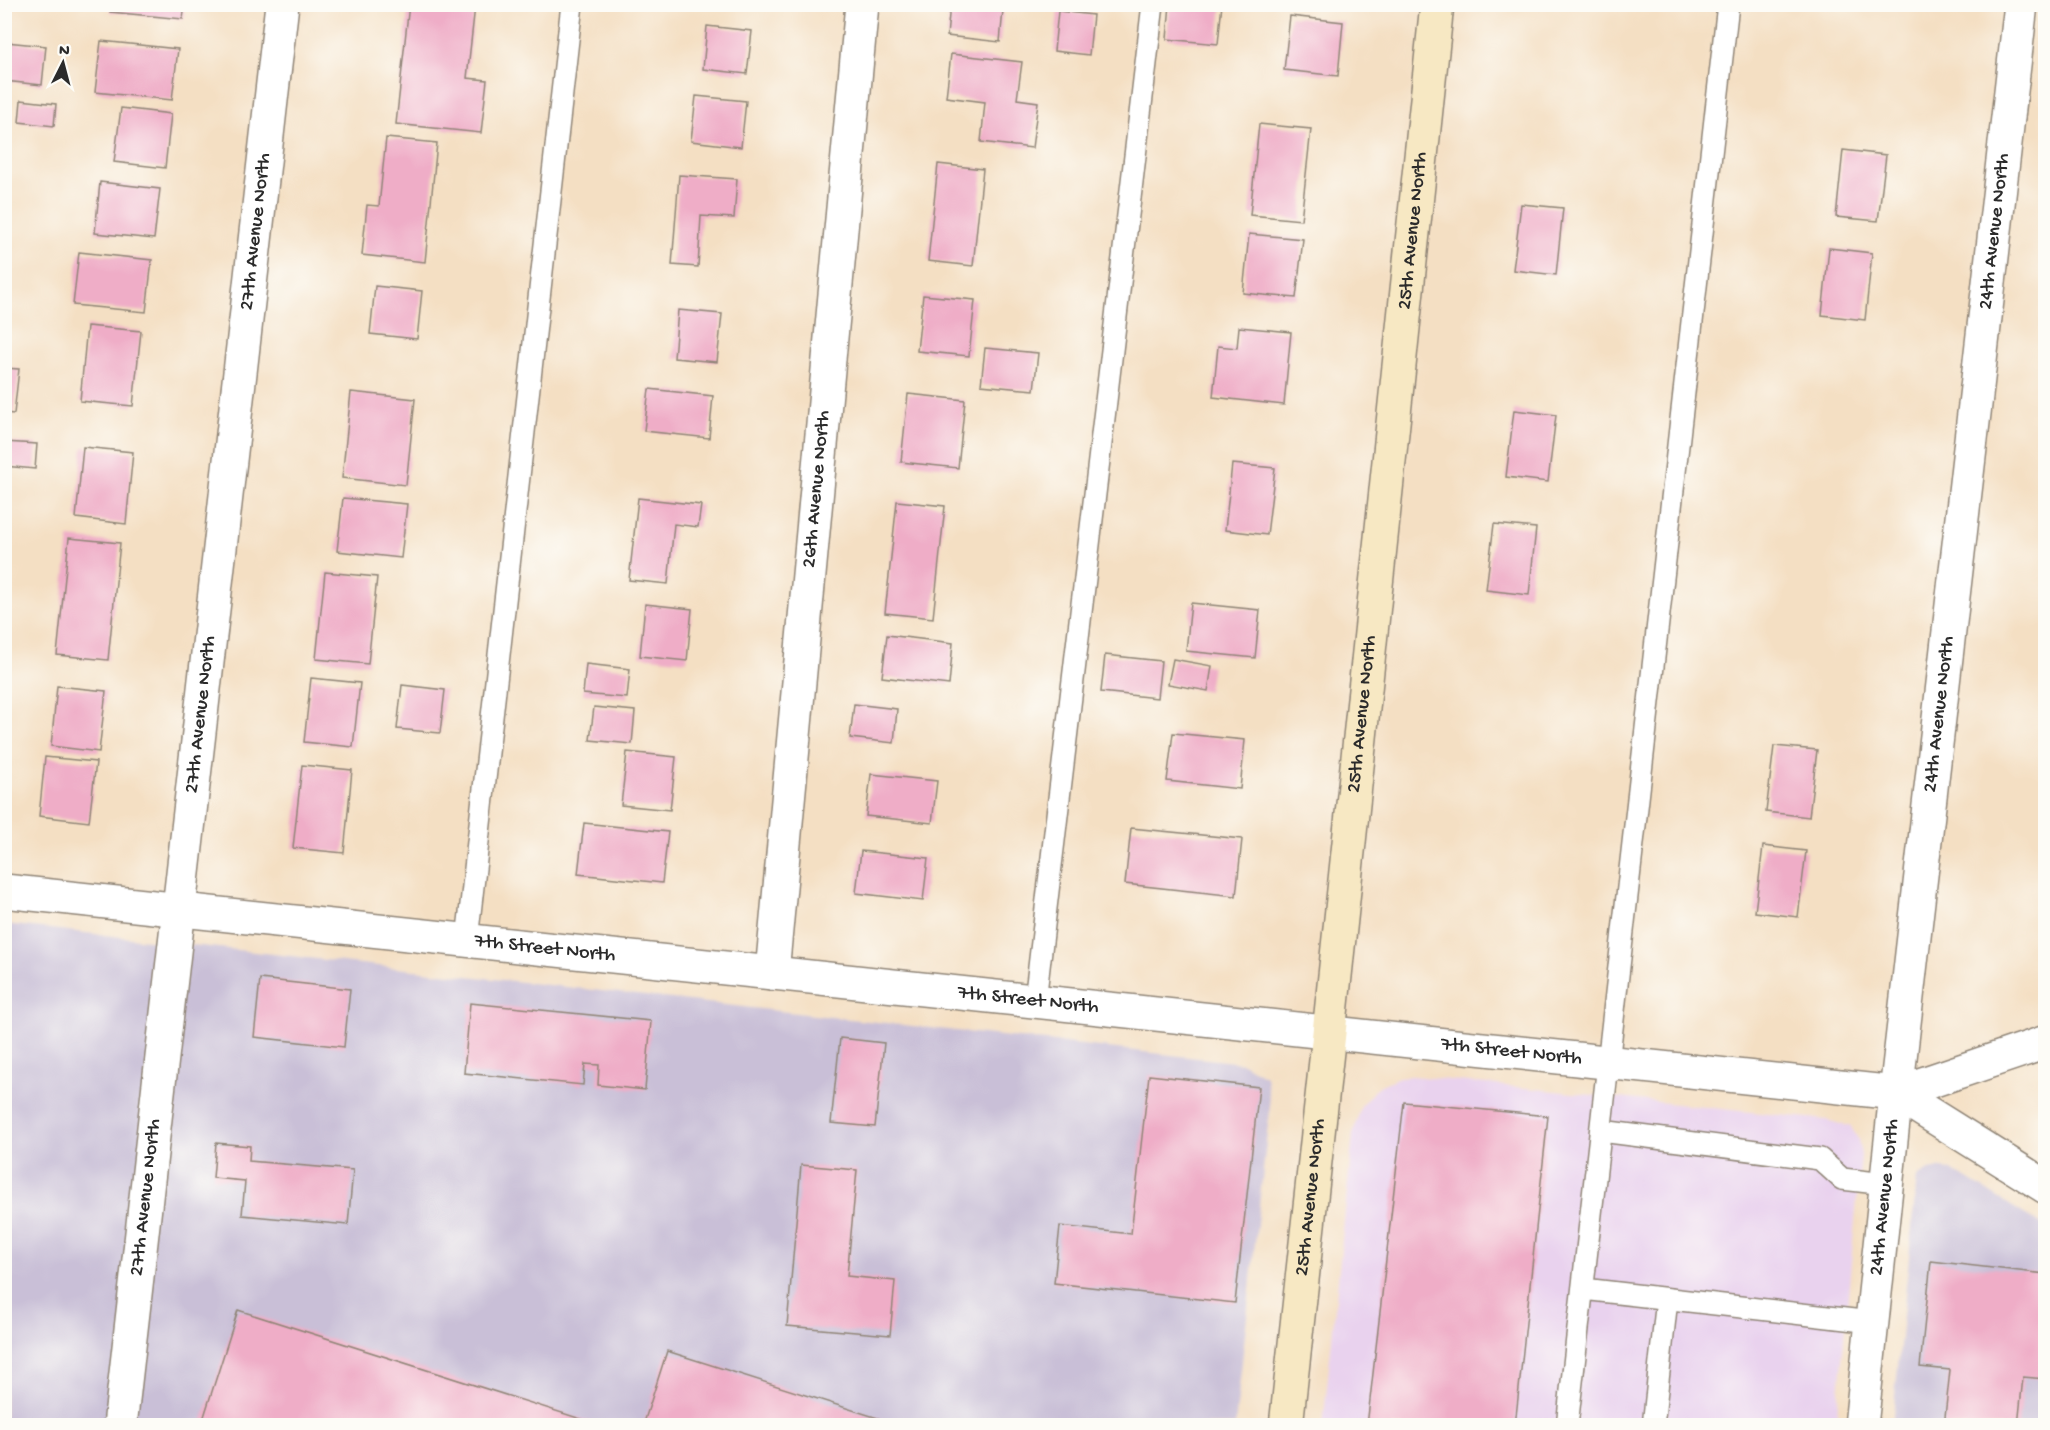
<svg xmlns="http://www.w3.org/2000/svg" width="2050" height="1430" font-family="'Gochi Hand',sans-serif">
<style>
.built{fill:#e9d2ee}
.industrial{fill:#c9bfd7}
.building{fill:#efadc7}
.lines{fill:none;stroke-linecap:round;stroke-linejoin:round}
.lane-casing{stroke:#908577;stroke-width:24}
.street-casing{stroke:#908577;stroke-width:36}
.secondary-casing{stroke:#908577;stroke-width:36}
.lane{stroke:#fff;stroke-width:21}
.street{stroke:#fff;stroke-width:33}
.secondary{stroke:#f7e8c3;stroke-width:33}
.labels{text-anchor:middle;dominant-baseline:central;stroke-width:5;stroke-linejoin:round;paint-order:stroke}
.street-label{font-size:20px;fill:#2b2b2b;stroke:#fdfcf7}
</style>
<rect width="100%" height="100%" fill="#fdfcf7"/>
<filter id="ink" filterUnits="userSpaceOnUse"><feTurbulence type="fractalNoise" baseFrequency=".0167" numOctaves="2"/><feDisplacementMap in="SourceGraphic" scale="12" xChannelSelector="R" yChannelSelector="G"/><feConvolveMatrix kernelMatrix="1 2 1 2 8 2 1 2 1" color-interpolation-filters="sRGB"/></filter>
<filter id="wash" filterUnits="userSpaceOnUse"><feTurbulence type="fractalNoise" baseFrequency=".008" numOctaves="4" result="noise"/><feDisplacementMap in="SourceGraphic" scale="24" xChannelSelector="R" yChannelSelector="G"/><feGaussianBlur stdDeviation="1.35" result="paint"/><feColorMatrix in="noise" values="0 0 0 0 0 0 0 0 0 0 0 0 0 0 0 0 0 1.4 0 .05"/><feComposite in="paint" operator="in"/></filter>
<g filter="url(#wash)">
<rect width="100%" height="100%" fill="#f4dfc3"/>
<polygon class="built" points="1412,1076 1826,1120 1851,1127 1858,1139 1861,1155 1836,1425 1323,1426 1353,1134 1361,1106 1377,1087 1399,1077"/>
<g class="industrial">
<polygon points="5,924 1242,1063 1266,1076 1270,1106 1235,1425 5,1426"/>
<polygon points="1943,1168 1963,1176 2045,1227 2045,1425 1892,1426 1917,1177 1929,1170"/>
</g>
<g id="blocks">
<g class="building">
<polygon points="110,4 185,4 183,19 110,12"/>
<polygon points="409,4 475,6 467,78 487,80 481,133 396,124"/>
<polygon points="950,4 1003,10 1000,42 947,36"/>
<polygon points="1170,4 1222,4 1218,44 1167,39"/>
<polygon points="1058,11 1093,15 1089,55 1054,51"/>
<polygon points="1290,16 1343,22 1338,76 1284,70"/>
<polygon points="707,26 752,31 747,74 703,69"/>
<polygon points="101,41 178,49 172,100 95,92"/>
<polygon points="6,42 46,46 42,85 4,81"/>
<polygon points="951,54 1022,62 1017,99 1038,102 1032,148 981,142 985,102 946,97"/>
<polygon points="696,96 746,101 741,147 691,141"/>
<polygon points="21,100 56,104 54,126 19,122"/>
<polygon points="121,108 171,114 165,168 114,162"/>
<polygon points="1259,124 1311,129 1301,220 1250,215"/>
<polygon points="386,138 437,143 425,262 362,255 367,205 379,206"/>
<polygon points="1843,150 1886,155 1878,221 1836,217"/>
<polygon points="938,164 983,169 973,266 928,261"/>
<polygon points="679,175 737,179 734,218 701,216 698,267 672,265"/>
<polygon points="100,182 160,189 154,239 95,233"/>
<polygon points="1521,204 1563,208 1556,275 1513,270"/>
<polygon points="1249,234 1303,239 1296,298 1243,293"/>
<polygon points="1829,248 1872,253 1865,320 1822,315"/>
<polygon points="79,252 152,260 146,312 73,305"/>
<polygon points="375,286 422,291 417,339 370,334"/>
<polygon points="923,295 975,300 969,356 917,351"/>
<polygon points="678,310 722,314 717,362 674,358"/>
<polygon points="87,326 141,331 133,406 80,401"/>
<polygon points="1239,327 1291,332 1284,405 1213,397 1218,346 1237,348"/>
<polygon points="985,348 1038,353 1034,390 981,385"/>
<polygon points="4,368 19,369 14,414 4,413"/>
<polygon points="649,389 713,396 709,438 644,431"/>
<polygon points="351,392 415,399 406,485 342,478"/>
<polygon points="908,394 965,400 958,468 901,462"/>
<polygon points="1514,410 1556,415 1548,482 1506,477"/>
<polygon points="4,442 37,444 35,469 4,466"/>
<polygon points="83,447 133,452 126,524 76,518"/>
<polygon points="1232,464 1275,468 1267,535 1225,530"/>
<polygon points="343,498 407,504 401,558 337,551"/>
<polygon points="638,498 701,505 698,527 674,524 668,584 629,580"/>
<polygon points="897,501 945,506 933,618 885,613"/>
<polygon points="1494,524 1536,528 1529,595 1486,590"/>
<polygon points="69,538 120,543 108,660 57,655"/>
<polygon points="325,572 377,577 368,664 316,659"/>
<polygon points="1191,603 1260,610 1255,658 1186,651"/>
<polygon points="645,604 692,609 687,661 640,656"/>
<polygon points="887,635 953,643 949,685 882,677"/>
<polygon points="1105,655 1161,661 1157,698 1101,692"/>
<polygon points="1173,659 1212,666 1208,691 1168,684"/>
<polygon points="586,664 630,669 627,698 583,694"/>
<polygon points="311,678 360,683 353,747 304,742"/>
<polygon points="402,685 445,690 440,733 397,729"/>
<polygon points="57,686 106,691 99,752 51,746"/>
<polygon points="854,704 897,709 894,743 850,738"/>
<polygon points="594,707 635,711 632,744 590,740"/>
<polygon points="1173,733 1245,740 1240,789 1167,781"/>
<polygon points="1774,746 1817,750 1809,817 1766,812"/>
<polygon points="627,752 676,757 670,810 621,805"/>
<polygon points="45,757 96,762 89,822 39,816"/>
<polygon points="302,765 352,770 344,853 293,848"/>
<polygon points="871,774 937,781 932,823 866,816"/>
<polygon points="584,823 668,832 662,883 578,874"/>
<polygon points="1131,828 1242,839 1236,896 1125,884"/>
<polygon points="1763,846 1806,851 1798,917 1755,912"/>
<polygon points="861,851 928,858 923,901 856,893"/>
<polygon points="260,979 350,989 344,1047 254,1037"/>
<polygon points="470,1003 651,1021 645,1090 598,1085 599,1065 585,1064 583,1085 464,1073"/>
<polygon points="840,1038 884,1043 875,1127 831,1123"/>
<polygon points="1149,1075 1259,1087 1235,1303 1054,1283 1060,1226 1131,1234"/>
<polygon points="1404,1102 1548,1116 1515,1426 1367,1426"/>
<polygon points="216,1143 250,1146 249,1161 353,1170 348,1225 242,1215 245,1181 213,1178"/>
<polygon points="801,1165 857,1170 847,1276 895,1281 890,1335 787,1326"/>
<polygon points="1931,1261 2046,1274 2046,1379 2023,1377 2018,1426 1944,1426 1950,1370 1920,1367"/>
<polygon points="238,1310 600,1425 600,1426 201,1426"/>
<polygon points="667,1351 900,1425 900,1426 643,1426"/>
</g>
</g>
</g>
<g filter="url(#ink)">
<use href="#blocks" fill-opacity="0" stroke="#908577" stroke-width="1.5"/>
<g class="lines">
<defs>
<g id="lane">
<polyline points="467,940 572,4"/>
<polyline points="1035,1001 1153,4"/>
<polyline points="1601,1131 1820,1159 1842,1179 1886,1184"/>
<polyline points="1583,1289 1872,1322"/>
<polyline points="1567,1426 1728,4"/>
<polyline points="1653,1426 1667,1299"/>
</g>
<g id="street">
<path id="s1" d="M4,891l1892,202 150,-51"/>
<path id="s2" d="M772,973l90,-969"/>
<polyline points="1896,1093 2046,1187"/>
<path id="s3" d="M120,1426l162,-1422"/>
<path id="s4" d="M1861,1426l35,-333 125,-1089"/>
</g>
<g id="secondary">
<path id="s5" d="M1286,1426l43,-393 108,-1029"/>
</g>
</defs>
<use href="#lane" class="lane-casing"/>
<use href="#street" class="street-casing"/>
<use href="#secondary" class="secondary-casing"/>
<use href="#lane" class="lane"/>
<use href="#street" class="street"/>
<use href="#secondary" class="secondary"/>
</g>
</g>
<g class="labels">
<g class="street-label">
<text stroke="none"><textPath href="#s3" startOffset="1202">27th Avenue North</textPath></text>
<text stroke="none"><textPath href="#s5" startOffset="1202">25th Avenue North</textPath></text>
<text stroke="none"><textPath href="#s4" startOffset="1202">24th Avenue North</textPath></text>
<text stroke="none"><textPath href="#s2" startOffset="486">26th Avenue North</textPath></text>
<text stroke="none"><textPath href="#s3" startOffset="716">27th Avenue North</textPath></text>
<text stroke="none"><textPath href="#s5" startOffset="716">25th Avenue North</textPath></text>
<text stroke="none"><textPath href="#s4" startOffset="716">24th Avenue North</textPath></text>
<text stroke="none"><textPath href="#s1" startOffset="544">7th Street North</textPath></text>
<text stroke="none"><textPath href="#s1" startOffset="1030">7th Street North</textPath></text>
<text stroke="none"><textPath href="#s1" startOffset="1516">7th Street North</textPath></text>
<text stroke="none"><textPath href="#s3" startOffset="230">27th Avenue North</textPath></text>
<text stroke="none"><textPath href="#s5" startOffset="230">25th Avenue North</textPath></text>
<text stroke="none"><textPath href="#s4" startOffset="230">24th Avenue North</textPath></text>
</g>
</g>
<rect width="2050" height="1430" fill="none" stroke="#fdfcf7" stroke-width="24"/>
<g transform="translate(63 63) rotate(6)" stroke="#fdfcf7" stroke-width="4.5" paint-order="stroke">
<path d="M0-4.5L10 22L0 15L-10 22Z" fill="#2b2b2b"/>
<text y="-9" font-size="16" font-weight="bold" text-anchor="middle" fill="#2b2b2b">N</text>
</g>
</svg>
